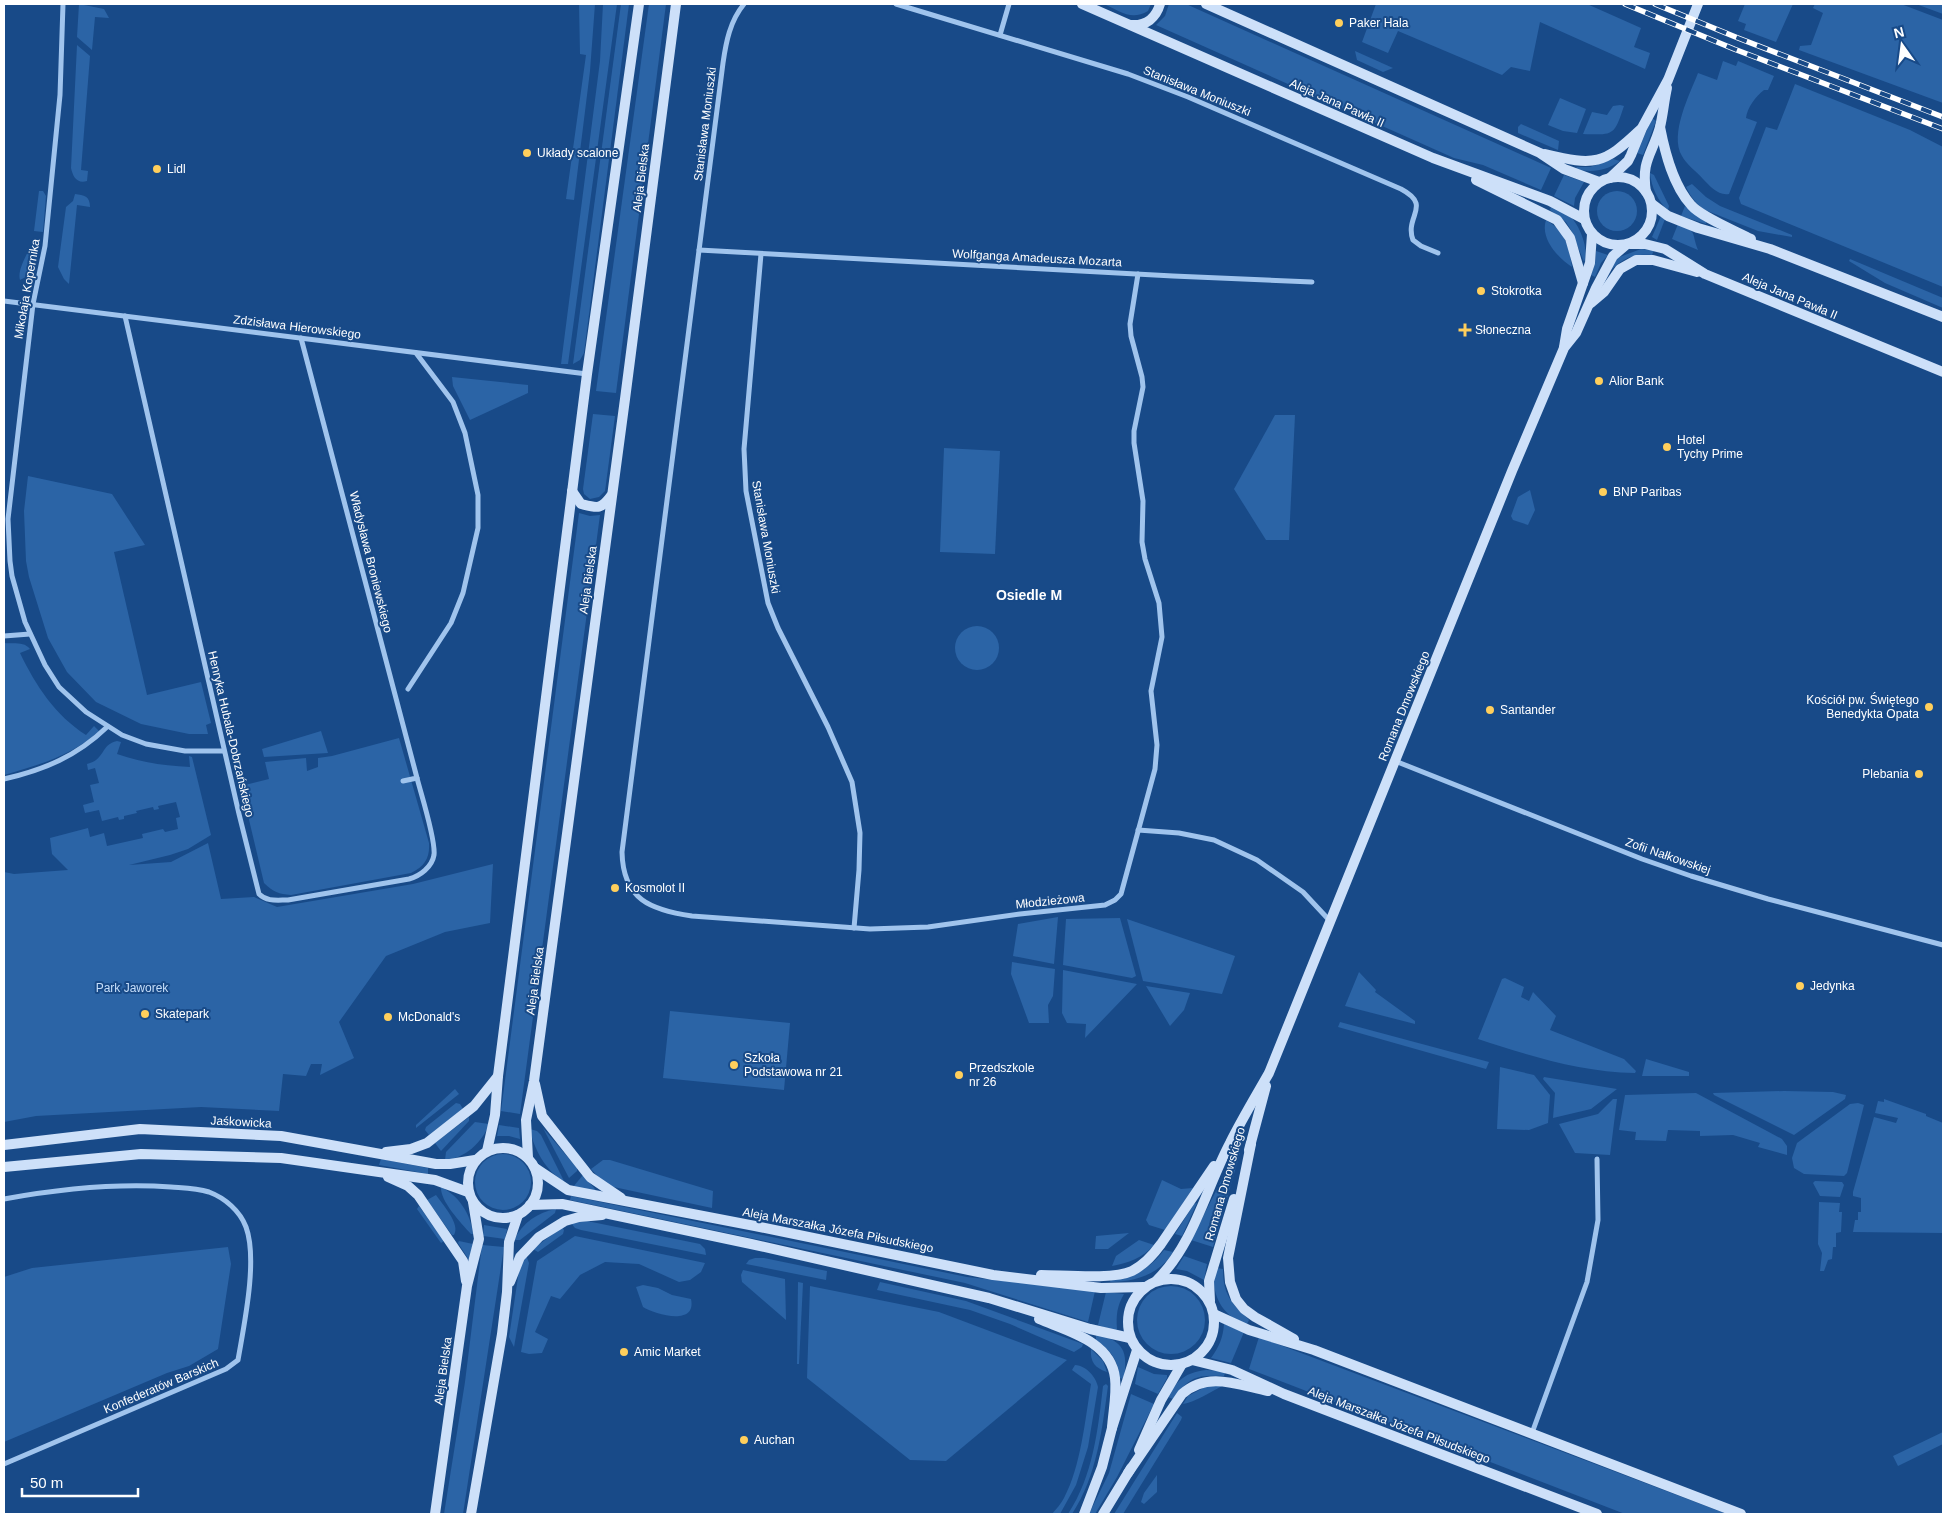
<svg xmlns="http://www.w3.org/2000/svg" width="1947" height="1518" font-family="Arial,sans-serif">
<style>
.green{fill:#2b64a6}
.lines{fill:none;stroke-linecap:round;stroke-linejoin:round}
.street{stroke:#a0c4ed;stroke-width:5}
.secondary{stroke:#cde0f9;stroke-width:10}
.rail-casing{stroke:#fff;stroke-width:5.5}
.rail{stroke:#184a88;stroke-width:4;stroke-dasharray:11;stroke-linecap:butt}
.poi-dot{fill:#ffcf5c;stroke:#184a88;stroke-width:2}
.labels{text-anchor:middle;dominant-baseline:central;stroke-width:4;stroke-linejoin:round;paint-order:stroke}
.poi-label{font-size:12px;fill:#fff;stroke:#184a88;text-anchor:start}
.street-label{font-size:12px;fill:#fff;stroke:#184a88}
.park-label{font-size:12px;fill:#c6defa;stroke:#184a88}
.neighbourhood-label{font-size:14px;font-weight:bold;fill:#fff;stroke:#184a88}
</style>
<rect width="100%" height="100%" fill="#184a88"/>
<g class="green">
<polygon points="79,4 104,9 109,18 95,17 92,50 77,37"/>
<polygon points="579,4 595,4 590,71 574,200 566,199 586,55 580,54"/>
<polygon points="603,4 617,4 568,364 561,364 600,61"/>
<polygon points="621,4 629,4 584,353 580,360 573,364"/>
<polygon points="649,4 666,4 616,393 596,391"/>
<path d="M1104,4h47l-3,7c-17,10 -28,0 -44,-7z"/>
<polygon points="1169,4 1186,4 1551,168 1541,190 1483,165 1454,158 1156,25 1165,16"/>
<polygon points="1376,4 1587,4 1641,28 1634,47 1650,53 1645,69 1540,22 1530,71 1511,67 1502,75 1398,31 1388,53 1362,42"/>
<polygon points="1745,4 1793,4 1776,42 1744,30 1746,24 1738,21"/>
<polygon points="1815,4 1901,4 1943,20 1943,103 1799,50 1800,46 1811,45 1823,13 1813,8"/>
<polygon points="1916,4 1943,4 1943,14"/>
<path d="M77,45l13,11 -9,114 7,1 -1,10c-10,3 -14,-4 -16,-13z"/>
<polygon points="1355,51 1393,68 1383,72 1357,60"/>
<path d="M1723,61l13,5 2,-5 36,15 -6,14h-4c-8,6 -17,18 -18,28l11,4 -28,72c-11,2 -19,-8 -26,-15 -6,-7 -17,-15 -21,-23 -13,-22 8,-62 16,-83l19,7z"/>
<polygon points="1795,84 1910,130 1943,147 1943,287 1741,204 1739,198 1766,127 1777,130"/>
<polygon points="1560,98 1586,109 1577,133 1563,131 1548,125"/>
<path d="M1620,105l4,1c-10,30 -10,29 -41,28l9,-22 15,3 6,-9z"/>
<polygon points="1652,118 1656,121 1643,155 1637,153"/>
<polygon points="1521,124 1559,141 1558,150 1518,133 1518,127"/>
<path d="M1613,159l7,2c-14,10 -28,12 -45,8l2,-2h13z"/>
<path d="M1650,173l4,2 15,31 -1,4c-10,-8 -17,-24 -18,-37z"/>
<polygon points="1564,175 1584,182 1575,198 1574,206 1554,196"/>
<path d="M1692,184l14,13 14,9 72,29v2l-34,-6 -53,-21c-9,-6 -14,-13 -19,-23z"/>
<polygon points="39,191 43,191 46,196 43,232 34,231"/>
<circle cx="1617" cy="211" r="20"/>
<path d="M75,194c9,1 15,2 15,13l-13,-2 -8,79 -5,-5 -6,-12 8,-60 7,-6z"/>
<path d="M1551,206c5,2 11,4 15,6 12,9 24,36 18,50l-13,-32 -5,-8 -16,-12z"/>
<polygon points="1685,206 1706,222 1706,224 1681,216"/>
<polygon points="1661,216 1665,219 1657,240 1652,237"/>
<path d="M1546,220c19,11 23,26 26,47 -15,-10 -32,-29 -26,-47z"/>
<path d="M1678,224c20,8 13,8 20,26l-26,-11z"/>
<path d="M31,245l9,1c-4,14 -6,28 -20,34 -3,-10 7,-25 11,-35z"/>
<path d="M1641,249l13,1 -2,5c-17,-1 -27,2 -40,14l-2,-1 7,-10z"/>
<polygon points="1596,251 1608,255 1601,263 1595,277 1591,275 1595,264"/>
<polygon points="1850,259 1943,298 1943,308 1885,283 1849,261"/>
<polygon points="452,377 528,385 528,393 470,420 453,386"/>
<polygon points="593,414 615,416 605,491 599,497 590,499 584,494 583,489"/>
<polygon points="1275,415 1295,415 1289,540 1266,540 1234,489"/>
<polygon points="944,448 1000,451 995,554 940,552"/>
<polygon points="28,476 112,494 145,545 114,552 147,695 201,682 211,723 206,725 208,734 189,734 141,724 96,702 67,672 48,638 29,577 26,561 24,511"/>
<polygon points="1530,490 1535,510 1528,525 1513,520 1511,516 1518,497"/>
<polygon points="579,513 590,516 600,515 520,1114 501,1111"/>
<circle cx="977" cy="648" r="22"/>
<path d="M4,643c9,1 20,-2 26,6l-10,4c16,33 35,62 66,82l8,-9 5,5c-27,25 -61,34 -95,44z"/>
<polygon points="321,731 328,753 264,757 262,749"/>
<path d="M399,738l30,105c1,15 -4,23 -18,30l-120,22c-12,-1 -18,-3 -27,-12l-23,-97 28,-7 -4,-17 41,-4 1,13 11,-4v-9l14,-2z"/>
<path d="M117,741l4,1 -4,12c24,8 47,12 73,13l-1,-11 3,1 19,78 -23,14 -18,6 -41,10 42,-3 37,-19 13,56 33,-2 23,10 136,-23 80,-20 -3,59 -45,9 -59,24 -47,66 15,36 -34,17 2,-11h-11l-5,12 -23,-2 -4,37 -78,-4 -165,9 -32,6v-250l10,2 54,-4 -16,-16 -2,-16 38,-10 2,9 14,-4 3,13 36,-8 -1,-4 21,-5 2,3 13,-3 -2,-11 4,-1 -4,-15 -18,4 1,3 -5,1 -1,-3 -17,4 1,2 -13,3v3l-5,1 -1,-3 -16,4 -3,-11 -14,3 -2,-8 11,-3 -4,-17 9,-2 -4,-15 -7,2 -1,-6c18,-4 14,-20 30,-23z"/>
<polygon points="1058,917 1054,964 1013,956 1018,924"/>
<polygon points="1120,918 1136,976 1132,978 1063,965 1066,919"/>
<polygon points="1127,919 1235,956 1222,994 1143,981"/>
<polygon points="1012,962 1055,969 1053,996 1048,1005 1049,1023 1029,1023 1011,974"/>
<polygon points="1063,970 1137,984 1085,1038 1086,1024 1067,1023 1062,1013"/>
<polygon points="1359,972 1376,990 1375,992 1415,1021 1415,1024 1345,1006"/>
<path d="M1505,978l19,9 -3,10 8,4 4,-9 23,24 -6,14 74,29 12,12 -1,2c-55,-1 -105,-17 -157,-34l24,-60z"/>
<polygon points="1146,986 1190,993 1184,1010 1170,1026"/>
<polygon points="670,1011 790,1023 784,1090 663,1078"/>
<polygon points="1340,1022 1489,1062 1486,1069 1338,1027"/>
<polygon points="1646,1059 1689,1072 1689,1076 1642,1076"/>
<polygon points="1500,1067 1534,1075 1550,1095 1548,1123 1529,1130 1497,1129"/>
<polygon points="1544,1077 1617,1089 1591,1109 1553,1118 1555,1093 1543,1079"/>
<polygon points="455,1089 459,1094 416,1128 416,1125"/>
<polygon points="1784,1091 1833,1092 1846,1095 1845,1099 1794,1135 1714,1095 1713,1093"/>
<polygon points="1696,1093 1782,1139 1787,1146 1787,1155 1758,1147 1760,1143 1733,1135 1700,1136 1700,1131 1668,1130 1666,1141 1635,1140 1636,1132 1619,1130 1625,1095"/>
<polygon points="1613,1099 1617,1099 1610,1155 1575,1153 1559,1124 1598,1114"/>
<polygon points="1884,1099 1926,1114 1926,1116 1943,1123 1943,1233 1853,1232 1855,1220 1858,1220 1858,1212 1861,1212 1861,1198 1853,1196 1853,1192 1874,1117 1896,1123 1898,1118 1875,1113 1878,1101 1884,1102"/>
<polygon points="456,1103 460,1104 463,1109 429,1135 425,1130 426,1127"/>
<polygon points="1858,1103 1864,1105 1847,1173 1844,1176 1804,1174 1794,1168 1792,1158 1797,1143 1850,1104"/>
<polygon points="469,1117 469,1121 441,1151 435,1143"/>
<path d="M475,1122l14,2c-6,18 -25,35 -44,36l1,-8z"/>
<polygon points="499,1125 519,1128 520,1139 509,1136 497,1136"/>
<polygon points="543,1128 577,1168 577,1171 569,1178"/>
<path d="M530,1129l7,2 4,4 23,46c-17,-8 -31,-33 -34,-52z"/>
<polygon points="1237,1150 1240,1153 1213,1247 1191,1240"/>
<circle cx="503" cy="1182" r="28"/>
<polygon points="381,1159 428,1168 428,1174 379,1165"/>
<polygon points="603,1160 610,1160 713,1191 712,1208 609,1186 602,1181 591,1169"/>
<polygon points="583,1175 595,1189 596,1191 573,1187"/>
<polygon points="1162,1180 1181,1189 1193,1188 1165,1230 1149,1225 1146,1220"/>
<polygon points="1815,1181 1842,1182 1844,1185 1840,1197 1820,1196 1813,1183"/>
<path d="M441,1187c18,9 30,27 32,47h-2c-10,-11 -31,-33 -30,-47z"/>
<path d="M436,1195c6,9 25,29 18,40h-2l-25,-35z"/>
<polygon points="571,1196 967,1277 1095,1291 1088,1322 965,1283 570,1200"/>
<polygon points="1819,1202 1840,1203 1839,1212 1842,1212 1841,1232 1836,1233 1836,1247 1833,1247 1832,1259 1828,1260 1824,1271 1820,1271 1822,1253 1818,1244"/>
<polygon points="1197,1203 1182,1236 1175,1234 1194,1204"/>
<polygon points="419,1206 444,1241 441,1243 417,1209"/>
<path d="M556,1209l-1,4 -35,27h-6c8,-17 24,-28 42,-31z"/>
<polygon points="587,1221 700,1244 705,1249 706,1255 581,1230 575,1228 571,1223"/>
<polygon points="484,1225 507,1229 505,1239 483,1236"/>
<polygon points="562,1227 564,1230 563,1234 538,1252 533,1249"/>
<polygon points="1129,1233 1108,1249 1095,1249 1096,1236"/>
<polygon points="575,1236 705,1263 701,1272 690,1280 679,1282 639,1264 605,1262 580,1275 560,1299 551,1296 535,1332 548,1339 542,1353 529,1354 521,1352 537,1261"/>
<path d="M1139,1240l15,5c-11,13 -26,18 -42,21l4,-10z"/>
<polygon points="459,1241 473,1244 469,1260 458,1243"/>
<polygon points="482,1245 504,1247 463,1514 444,1514 465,1382"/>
<polygon points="228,1247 231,1264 218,1349 189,1366 167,1373 4,1442 4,1277 32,1268"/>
<path d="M1164,1250l9,2c-13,22 -38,30 -63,30l1,-3c27,-6 36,-7 53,-29z"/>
<polygon points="526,1255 529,1263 514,1347 509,1337 520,1264"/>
<polygon points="1184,1256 1207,1264 1204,1280 1187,1271 1176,1269"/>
<polygon points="755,1258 764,1258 827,1271 826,1280 746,1264 749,1260"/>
<path d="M1217,1268l6,1c0,16 3,28 15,40 3,4 8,7 11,11l-2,4c-18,-4 -32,-21 -33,-41 0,-5 2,-10 3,-15z"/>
<polygon points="743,1270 785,1279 786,1320 742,1282 741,1275"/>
<polygon points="798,1282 803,1283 799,1364 797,1364"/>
<polygon points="880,1282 966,1301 1083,1344 1082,1347 1074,1352 1010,1324 970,1310 877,1290"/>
<path d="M643,1285l15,3 14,7 19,4c6,28 -37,15 -48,8l-7,-20z"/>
<polygon points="810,1286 939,1312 1067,1360 946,1461 910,1460 807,1378"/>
<circle cx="1171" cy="1320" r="34"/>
<path d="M1106,1292l18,2c-7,12 -8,21 -7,35l-2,2 -17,-6z"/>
<path d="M1224,1324l20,8 -13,31 -20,-5c8,-11 12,-20 13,-34z"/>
<path d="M1096,1334c28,7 32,17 28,45l-5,-1c0,-18 -9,-28 -23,-38z"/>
<polygon points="1259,1337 1727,1514 1625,1514 1249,1369"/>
<path d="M1091,1349l12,12 4,11c-12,-4 -17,-10 -16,-23z"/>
<path d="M1075,1365c12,1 21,12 23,22l-10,60 -12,38 -16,29h-8c4,-5 9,-10 12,-16 17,-32 21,-78 27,-114l-19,-14z"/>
<polygon points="1138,1367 1154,1374 1167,1375 1167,1378 1158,1394 1135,1384"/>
<path d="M1206,1370l16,1 3,2 -1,3c-27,-1 -34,0 -51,23l-5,-2c10,-18 17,-24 38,-27z"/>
<path d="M1106,1384l2,2c-6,44 -11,90 -36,128h-4c25,-38 30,-84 35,-128z"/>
<path d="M1207,1386h15c-11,6 -27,16 -39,18l5,-8z"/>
<polygon points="1131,1394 1154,1404 1117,1477 1095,1514 1089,1514 1109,1473"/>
<polygon points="1177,1413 1182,1417 1181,1420 1123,1514 1114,1514"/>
<polygon points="1943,1432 1943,1444 1898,1466 1893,1456"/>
<polygon points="1157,1475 1157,1492 1144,1504 1141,1502 1144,1493"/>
</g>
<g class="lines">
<g class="street">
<polyline points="63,4 60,95 45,246 33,304 8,519 10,561 12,576 25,622 45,665 59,687 86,712 122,735 146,744 185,751 224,751"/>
<path d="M744,4c-14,17 -18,38 -21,59l-101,789c1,48 29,58 70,64l178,13 58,-2 92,-13 85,-9 10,-5 6,-6 34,-125 2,-24 -6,-54 11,-54 -3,-34 -14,-44 -3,-17 1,-41 -9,-58v-12l9,-44 -1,-10 -11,-41 -1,-12 8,-50"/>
<path d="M896,4l232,70 60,23 213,92c32,17 3,27 12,51l8,6 17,7"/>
<polyline points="1000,35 1009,4"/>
<polyline points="699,250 1173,276 1312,282"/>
<polyline points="761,254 744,449 746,491 768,603 778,628 828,727 852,782 860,833 859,870 854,928"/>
<polyline points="4,301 587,374"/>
<path d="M125,316l114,498 20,80c8,8 18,6 29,6l121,-21c11,-3 23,-12 25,-24 2,-15 -13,-61 -17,-77"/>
<polyline points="301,338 417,778 403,781"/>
<polyline points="4,636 30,634"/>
<polyline points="408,689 451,623 463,593 478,528 478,495 465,433 453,402 416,353"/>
<polyline points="1395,761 1642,859 1691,876 1768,899 1943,945"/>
<path d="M4,779c40,-9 73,-23 103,-52"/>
<polyline points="1138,830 1179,833 1214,840 1257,860 1303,892 1330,921"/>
<path d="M4,1199c55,-10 111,-16 167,-12 13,1 25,1 38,5 16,6 31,19 37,35 12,33 -2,98 -8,133l-12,9 -222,95"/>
<polyline points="1532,1433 1587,1282 1598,1220 1597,1159"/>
</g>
<g class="secondary">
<polyline points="1082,4 1433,158 1550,201 1584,219"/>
<polyline points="1206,4 1540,153 1564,169 1599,182"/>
<path d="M1131,25c15,1 25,-7 29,-21"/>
<path d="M1660,127c5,26 13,58 31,78 10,12 45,26 60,34"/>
<path d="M1545,154c50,12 58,11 95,-24"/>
<circle cx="1618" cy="211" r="34"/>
<polyline points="1610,178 1628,161 1631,155 1642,128 1668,80 1698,4"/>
<polyline points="1476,180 1557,220 1570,238 1583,283"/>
<path d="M1646,192c-5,-32 6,-37 14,-65 3,-12 4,-26 7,-39"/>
<polyline points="1652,204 1668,216 1698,228 1770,249 1943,317"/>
<polyline points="1630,244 1645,244 1665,249 1705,274 1943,372"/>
<polyline points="1591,303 1604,292 1620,269 1636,260 1653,260 1697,272"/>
<polyline points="1564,347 1567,329 1590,263 1592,234"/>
<path d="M572,491l9,13c16,4 20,6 30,-8"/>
<polyline points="535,1084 542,1116 590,1177 621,1198"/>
<polyline points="1251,1144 1228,1258 1230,1282 1236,1299 1244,1309 1255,1317 1294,1339"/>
<polyline points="4,1145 140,1129 281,1136 436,1164 450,1164 475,1160"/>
<circle cx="503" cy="1183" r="35"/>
<polyline points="1249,1150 1266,1086"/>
<polyline points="487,1151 495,1115 498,1076 587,374 639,4"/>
<polyline points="386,1152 411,1149 427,1143 474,1106 498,1076"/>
<polyline points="528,1158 526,1120 534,1081 625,399 676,4"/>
<polyline points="4,1167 141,1154 281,1158 435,1180 468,1192"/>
<polyline points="535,1168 568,1190 755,1226 993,1275 1101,1288 1144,1287"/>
<polyline points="388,1177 408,1186 418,1195 463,1261 466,1281"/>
<polyline points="530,1205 562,1204 751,1244 989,1298 1090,1329 1130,1338"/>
<path d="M1041,1275c22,0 72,5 91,-4 12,-6 21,-16 29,-27l53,-78"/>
<circle cx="1171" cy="1322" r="43"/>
<path d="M1157,1280c37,-36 49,-92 73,-137 12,-24 26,-47 39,-70l243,-602 52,-123 12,-15 20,-45 17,-32 13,-11"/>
<polyline points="510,1282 520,1257 539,1237 565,1221 579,1217 602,1215"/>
<polyline points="1210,1301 1209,1281 1234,1199"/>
<polyline points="1214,1314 1249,1330 1314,1350 1741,1514"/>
<path d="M1039,1319c28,12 72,22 76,59 2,16 -2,34 -3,50"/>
<polyline points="1192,1360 1232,1370 1284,1394 1597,1514"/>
<polyline points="1139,1450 1161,1400 1182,1364"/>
<path d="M1128,1473l54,-79c26,-23 56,-9 86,-3"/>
<polyline points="435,1514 467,1286 479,1239 473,1202"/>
<polyline points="471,1514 502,1334 507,1292 509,1242 518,1215"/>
<polyline points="1084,1514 1102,1467 1112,1428 1137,1350"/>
<polyline points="1103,1514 1131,1468"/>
</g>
<defs>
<g id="rail">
<polyline points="1625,4 1734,49 1943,129"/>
<polyline points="1655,4 1738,38 1943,117"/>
</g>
</defs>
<use href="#rail" class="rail-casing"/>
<use href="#rail" class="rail"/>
</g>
<g class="poi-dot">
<circle cx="1339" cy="23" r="5"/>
<circle cx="527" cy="153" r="5"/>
<circle cx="157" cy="169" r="5"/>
<circle cx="1481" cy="291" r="5"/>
<path d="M1462.5 322.5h5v5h5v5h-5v5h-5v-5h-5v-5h5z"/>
<circle cx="1599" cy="381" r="5"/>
<circle cx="1667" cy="447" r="5"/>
<circle cx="1603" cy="492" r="5"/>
<circle cx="1929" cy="707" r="5"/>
<circle cx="1490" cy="710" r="5"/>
<circle cx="1919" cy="774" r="5"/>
<circle cx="615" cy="888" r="5"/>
<circle cx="1800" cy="986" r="5"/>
<circle cx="145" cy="1014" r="5"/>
<circle cx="388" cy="1017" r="5"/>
<circle cx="734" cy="1065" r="5"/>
<circle cx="959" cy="1075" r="5"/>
<circle cx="624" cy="1352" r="5"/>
<circle cx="744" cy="1440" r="5"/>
</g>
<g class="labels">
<g class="poi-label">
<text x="1349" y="23">Paker Hala</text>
<text x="537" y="153">Układy scalone</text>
<text x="167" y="169">Lidl</text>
<text x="1491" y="291">Stokrotka</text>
<text x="1475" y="330">Słoneczna</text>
<text x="1609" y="381">Alior Bank</text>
<text x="1677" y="440">Hotel<tspan x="1677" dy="14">Tychy Prime</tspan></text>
<text x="1613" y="492">BNP Paribas</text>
<text x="1919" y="700" text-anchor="end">Kościół pw. Świętego<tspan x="1919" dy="14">Benedykta Opata</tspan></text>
<text x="1500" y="710">Santander</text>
<text x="1909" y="774" text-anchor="end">Plebania</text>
<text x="625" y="888">Kosmolot II</text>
<text x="1810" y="986">Jedynka</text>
<text x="155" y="1014">Skatepark</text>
<text x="398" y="1017">McDonald's</text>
<text x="744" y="1058">Szkoła<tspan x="744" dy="14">Podstawowa nr 21</tspan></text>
<text x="969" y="1068">Przedszkole<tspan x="969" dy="14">nr 26</tspan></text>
<text x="634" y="1352">Amic Market</text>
<text x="754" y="1440">Auchan</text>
</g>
<g class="street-label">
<text transform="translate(1197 91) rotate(22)">Stanisława Moniuszki</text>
<text transform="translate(1337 103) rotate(24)">Aleja Jana Pawła II</text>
<text transform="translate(705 124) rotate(-83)">Stanisława Moniuszki</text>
<text transform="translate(641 178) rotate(-83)">Aleja Bielska</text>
<text transform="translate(1037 258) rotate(3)">Wolfganga Amadeusza Mozarta</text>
<text transform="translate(27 289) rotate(-80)">Mikołaja Kopernika</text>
<text transform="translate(1790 296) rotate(23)">Aleja Jana Pawła II</text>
<text transform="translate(297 327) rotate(7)">Zdzisława Hierowskiego</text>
<text transform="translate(766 537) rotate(80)">Stanisława Moniuszki</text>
<text transform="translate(371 562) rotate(76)">Władysława Broniewskiego</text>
<text transform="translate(588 580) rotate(-82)">Aleja Bielska</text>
<text transform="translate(1404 706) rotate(-68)">Romana Dmowskiego</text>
<text transform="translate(231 734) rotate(77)">Henryka Hubala-Dobrzańskiego</text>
<text transform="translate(1668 856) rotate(19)">Zofii Nałkowskiej</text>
<text transform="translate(1050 901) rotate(-6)">Młodzieżowa</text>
<text transform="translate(535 981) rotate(-82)">Aleja Bielska</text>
<text transform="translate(241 1122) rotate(3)">Jaśkowicka</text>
<text transform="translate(1225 1184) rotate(-74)">Romana Dmowskiego</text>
<text transform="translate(838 1230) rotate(11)">Aleja Marszałka Józefa Piłsudskiego</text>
<text transform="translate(443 1371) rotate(-82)">Aleja Bielska</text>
<text transform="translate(161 1386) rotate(-23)">Konfederatów Barskich</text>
<text transform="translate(1399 1425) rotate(21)">Aleja Marszałka Józefa Piłsudskiego</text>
</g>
<g class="park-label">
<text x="132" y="988">Park Jaworek</text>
</g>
<g class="neighbourhood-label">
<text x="1029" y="595">Osiedle M</text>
</g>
</g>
<rect width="1947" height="1518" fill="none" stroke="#ffffff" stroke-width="10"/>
<g transform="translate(1902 45) rotate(346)" stroke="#184a88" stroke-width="4" paint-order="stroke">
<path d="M0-4L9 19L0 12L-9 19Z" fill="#ffffff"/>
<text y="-8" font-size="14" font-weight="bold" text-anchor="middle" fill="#ffffff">N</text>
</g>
<path d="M22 1488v8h116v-8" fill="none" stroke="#ffffff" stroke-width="2.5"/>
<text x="30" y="1488" font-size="15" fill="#ffffff" stroke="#184a88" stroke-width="4" paint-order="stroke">50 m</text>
</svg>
